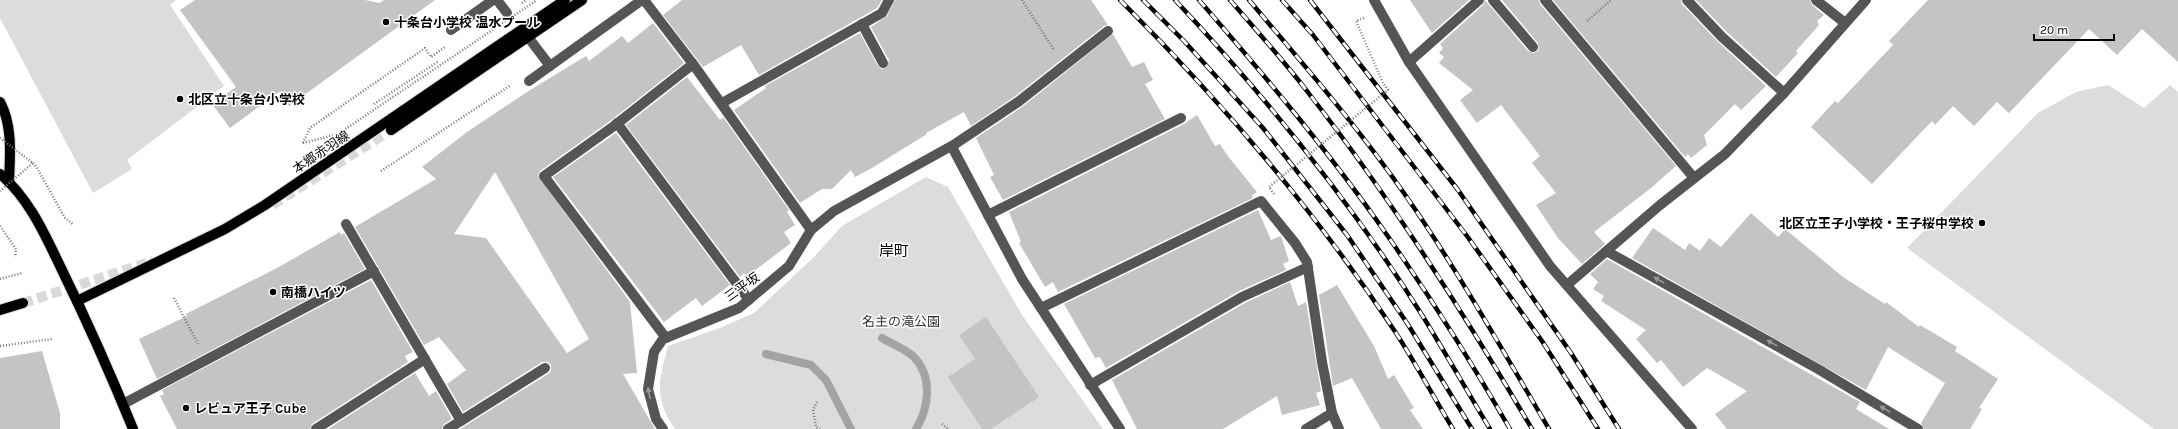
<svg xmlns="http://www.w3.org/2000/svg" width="2178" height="429" font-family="Karla,'Noto Sans JP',sans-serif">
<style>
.green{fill:#dcdcdc}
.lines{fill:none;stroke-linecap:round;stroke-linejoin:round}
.stream{stroke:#a3a3a3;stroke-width:8}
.building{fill:#c4c4c4;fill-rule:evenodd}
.major-tunnel{stroke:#d9d9d9;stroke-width:10;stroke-dasharray:10 5;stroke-linecap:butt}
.major-casing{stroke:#dbdbdb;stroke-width:12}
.path{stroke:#777;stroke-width:2.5;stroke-dasharray:1 2;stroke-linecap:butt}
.minor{stroke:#555;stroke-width:10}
.major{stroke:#000;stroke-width:10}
.rail-casing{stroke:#000;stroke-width:4.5}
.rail{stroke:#fff;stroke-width:3;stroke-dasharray:9;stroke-linecap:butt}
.path-bridge{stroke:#777;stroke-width:2.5;stroke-dasharray:1 2;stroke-linecap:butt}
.oneway{fill:#999}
.poi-dot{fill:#000;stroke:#fff;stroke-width:1.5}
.labels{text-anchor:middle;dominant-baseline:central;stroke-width:3;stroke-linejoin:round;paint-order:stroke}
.poi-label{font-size:13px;font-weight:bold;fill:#000;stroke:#fff;text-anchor:start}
.street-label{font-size:13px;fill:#000;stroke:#fff}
.park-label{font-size:13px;fill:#333;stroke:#fff}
.quarter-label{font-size:15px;fill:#000;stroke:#fff}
</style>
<rect width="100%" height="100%" fill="#fff"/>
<g class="green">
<polygon points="0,0 176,0 170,5 224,86 127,160 132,169 93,193 0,18"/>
<polygon points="2108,85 2144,108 2170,85 2178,92 2178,429 2154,429 1907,248 2038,113 2076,92"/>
<path d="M926,177l22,10 74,128 81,114h-428c-22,-32 -16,-48 -7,-83l52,-18 34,-15 60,-56 28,-31z"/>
</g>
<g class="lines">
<g class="stream">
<path d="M882,338c10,6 24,11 32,19 19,20 15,51 2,72"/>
<polyline points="766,354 811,365 826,380 851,429"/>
</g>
</g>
<g class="building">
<polygon points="195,0 365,0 380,3 384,0 435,0 289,106 279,92 230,128 212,104 236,87 180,10"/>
<polygon points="682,0 882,0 877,8 759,75 741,45 703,67 663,15"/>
<polygon points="895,0 1091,0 1108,25 1104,26 1014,97 971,126 964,112 926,133 927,134 872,168 855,177 851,170 832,189 822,189 800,203 734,110 766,88 765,86 860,33 878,66 882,69 886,68 889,60 871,27 887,16"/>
<polygon points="1410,0 1469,0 1432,33"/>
<polygon points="1485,0 1528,51 1534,53 1539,50 1538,43 1502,0 1539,0 1540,4 1676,166 1651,188 1594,232 1605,244 1582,264 1558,238 1536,205 1556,193 1532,163 1540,156 1501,105 1477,123 1460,100 1473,90 1439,63 1444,57 1439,53 1443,48 1440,44 1483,5"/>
<polygon points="1553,0 1681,0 1682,4 1717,41 1766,86 1741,110 1735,104 1704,135 1707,145 1691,158 1688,154 1685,157"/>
<polygon points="1696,0 1810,0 1812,5 1824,15 1817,21 1819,25 1796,51 1798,53 1776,77 1727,32"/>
<polygon points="1928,0 2178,0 2178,62 2142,29 2117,55 2089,29 2009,113 1997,102 1974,126 1953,106 1935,125 1932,121 1872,184 1811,127 1835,101 1838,103 1893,45 1889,41"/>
<path d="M653,23l31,40 -74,58 -70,50 -2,5 92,126 7,71 -14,1 32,55h-195l88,-55 3,-3v-6l-3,-3h-6l-79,50 -16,-28 19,-14 -27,-33 -15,8 -69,-118 81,-48 -14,-12 45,-35 60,-40 59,-36 3,5 33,-25 6,7zM495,172l94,167 -22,14 -81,-115 -32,-4z"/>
<polygon points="1113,34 1132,67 1144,62 1153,80 1145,84 1165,119 1003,200 990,177 994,175 976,138 1022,107"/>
<polygon points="692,73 687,77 720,120 723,117 789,210 787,212 795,225 784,232 791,243 746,277 744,273 740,277 626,125"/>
<polygon points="1197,115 1215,146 1220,144 1227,155 1257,192 1252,195 1253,198 1058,292 1053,282 1045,287 1019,243 1021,242 1009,212 1184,124"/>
<polygon points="616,133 730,285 702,306 696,298 664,322 553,177"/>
<polygon points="1258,210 1271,240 1281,236 1289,261 1283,264 1286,270 1239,291 1106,368 1100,357 1095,358 1064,304"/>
<polygon points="1751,213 1778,237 1785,229 1843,277 1885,304 1886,302 1919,327 1920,325 1957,347 1955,351 1998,379 1979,408 1982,409 1970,429 1924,429 1921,423 1945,383 1888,347 1866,390 1632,258 1653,228 1685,250 1689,243 1700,251 1709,238 1721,247"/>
<polygon points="340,232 341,235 344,233 365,269 157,379 139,339 187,316 186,314 277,268"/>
<polygon points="1607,259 1860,402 1856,409 1889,429 1727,429 1715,414 1747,391 1707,368 1683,387 1661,360 1657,363 1636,339 1646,330 1601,301 1604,296 1593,289 1598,282 1590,274"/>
<polygon points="371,280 413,352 405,356 408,362 312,424 310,429 177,429 160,396 164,394 162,390"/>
<polygon points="1290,282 1298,306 1306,302 1321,391 1316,393 1320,405 1282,415 1277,396 1223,429 1137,429 1112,380 1245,303"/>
<polygon points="1337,285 1374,346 1388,379 1394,375 1414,408 1410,410 1423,429 1381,429 1352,378 1333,386 1319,295"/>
<polygon points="986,317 1039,397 991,429 982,429 948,377 975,359 959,335"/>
<polygon points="42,351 60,413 60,429 0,429 0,358"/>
<polygon points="415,373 429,396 436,391 452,419 444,424 442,429 328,429"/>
</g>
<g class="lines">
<g class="major-tunnel">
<polyline points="272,205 391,130"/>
<polyline points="23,303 153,261"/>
</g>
<defs>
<g id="major">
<path d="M0,102c13,24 10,54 9,80"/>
<polyline points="391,130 582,0"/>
<path d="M0,174c29,24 45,61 61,94 26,53 50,107 72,161"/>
<polyline points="77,301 225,229 265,205 565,0"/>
<polyline points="0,310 23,303"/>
</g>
</defs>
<use href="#major" class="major-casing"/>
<g class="path">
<polyline points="1022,0 1054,50"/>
<polyline points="522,3 526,0"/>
<polyline points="1364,18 1356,21 1383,83"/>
<polyline points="1587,21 1611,0"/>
<polyline points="374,104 439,61"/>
<polyline points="303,143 310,128 425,48 431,57 445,47"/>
<polyline points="33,163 37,168 65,218 74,225"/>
<polyline points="381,171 511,85"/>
<polyline points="0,226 16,249 15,257"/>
<polyline points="0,279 22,273"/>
<polyline points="174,298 198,344"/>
<polyline points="0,346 52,339"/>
<polyline points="817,402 813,410 816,427 820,429"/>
<polyline points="942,424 948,429"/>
</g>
<g class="minor">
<polyline points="497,0 507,13"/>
<polyline points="644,0 693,64 811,230"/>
<polyline points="1374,0 1409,62 1550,266 1692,429"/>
<polyline points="1493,0 1533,47"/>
<polyline points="1545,0 1694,178"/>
<polyline points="1687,0 1722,37 1784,93"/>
<polyline points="1816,0 1845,23"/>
<polyline points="862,24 883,63"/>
<polyline points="451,30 493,0"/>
<polyline points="528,37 550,66"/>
<polyline points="1409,62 1479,0"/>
<polyline points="529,81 642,0"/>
<polyline points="722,103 882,13 889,0"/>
<polyline points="617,123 749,300"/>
<polyline points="952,147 1022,279 1120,429"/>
<polyline points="988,215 1181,118"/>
<polyline points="346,224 461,421"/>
<polyline points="1608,252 1818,369 1918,429"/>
<polyline points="1567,285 1660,205 1725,154 1784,93 1866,0"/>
<polyline points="1041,308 1261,201 1295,243 1307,262 1322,362 1332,413 1339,429"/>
<polyline points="666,338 544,176 614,126 693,64"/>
<polyline points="1090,385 1242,297 1308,267"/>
<polyline points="123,404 374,271"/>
<polyline points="316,429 425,359"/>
<polyline points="448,429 545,368"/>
<polyline points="663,429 656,419 648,389 654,352 663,339 739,308 789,266 811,230 834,211 955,144 1018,102 1108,31"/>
<polyline points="1306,429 1332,413"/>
</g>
<use href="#major" class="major"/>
<defs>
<g id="rail">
<path d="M1120,0c101,101 195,211 274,330 21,32 39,66 59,99"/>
<polyline points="1143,0 1184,41 1263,128 1347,235 1407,323 1472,429"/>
<path d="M1175,0c91,97 176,202 247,315 23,37 45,76 68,114"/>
<path d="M1199,0c66,76 131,153 188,235 44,63 85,128 123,194"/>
<path d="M1230,0c27,31 55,62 80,95 82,105 154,218 222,334"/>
<path d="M1249,0c54,64 110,128 157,196 52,75 97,155 143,233"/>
<polyline points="1282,0 1313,35 1467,236 1542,341 1598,429"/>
<polyline points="1310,0 1458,190 1571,353 1619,429"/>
</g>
</defs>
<use href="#rail" class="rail-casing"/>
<use href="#rail" class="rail"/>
<g class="path-bridge">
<polyline points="0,138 33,163 0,191"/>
<polyline points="303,143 338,134 537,0"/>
<polyline points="1274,194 1269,187 1388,90 1383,83"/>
</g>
</g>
<defs><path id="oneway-solid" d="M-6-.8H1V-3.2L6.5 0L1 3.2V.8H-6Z"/></defs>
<g class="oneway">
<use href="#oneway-solid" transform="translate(1659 280) rotate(-151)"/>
<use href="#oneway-solid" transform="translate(1772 343) rotate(-151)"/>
<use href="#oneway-solid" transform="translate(649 393) rotate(-101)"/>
<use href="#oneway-solid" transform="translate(1885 409) rotate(-149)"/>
</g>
<g class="poi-dot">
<circle cx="386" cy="22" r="4"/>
<circle cx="180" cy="99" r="4"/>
<circle cx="1982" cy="223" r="4"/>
<circle cx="273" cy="292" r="4"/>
<circle cx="186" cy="408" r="4"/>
</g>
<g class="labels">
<g class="poi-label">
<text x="394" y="22">十条台小学校 温水プール</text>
<text x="188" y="99">北区立十条台小学校</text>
<text x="1974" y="223" text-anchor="end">北区立王子小学校・王子桜中学校</text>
<text x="281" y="292">南橋ハイツ</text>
<text x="194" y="408">レビュア王子 Cube</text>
</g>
<g class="street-label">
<text transform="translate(321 152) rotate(-34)">本郷赤羽線</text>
<text transform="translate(742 287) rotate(-36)">三平坂</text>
</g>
<g class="park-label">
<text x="901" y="321">名主の滝公園</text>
</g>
<g class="quarter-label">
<text x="894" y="251">岸町</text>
</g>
</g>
<path d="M2034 34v6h80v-6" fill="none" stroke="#000000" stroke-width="2"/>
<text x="2040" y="34" font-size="12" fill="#000000" stroke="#ffffff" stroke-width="3" paint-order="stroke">20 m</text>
</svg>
